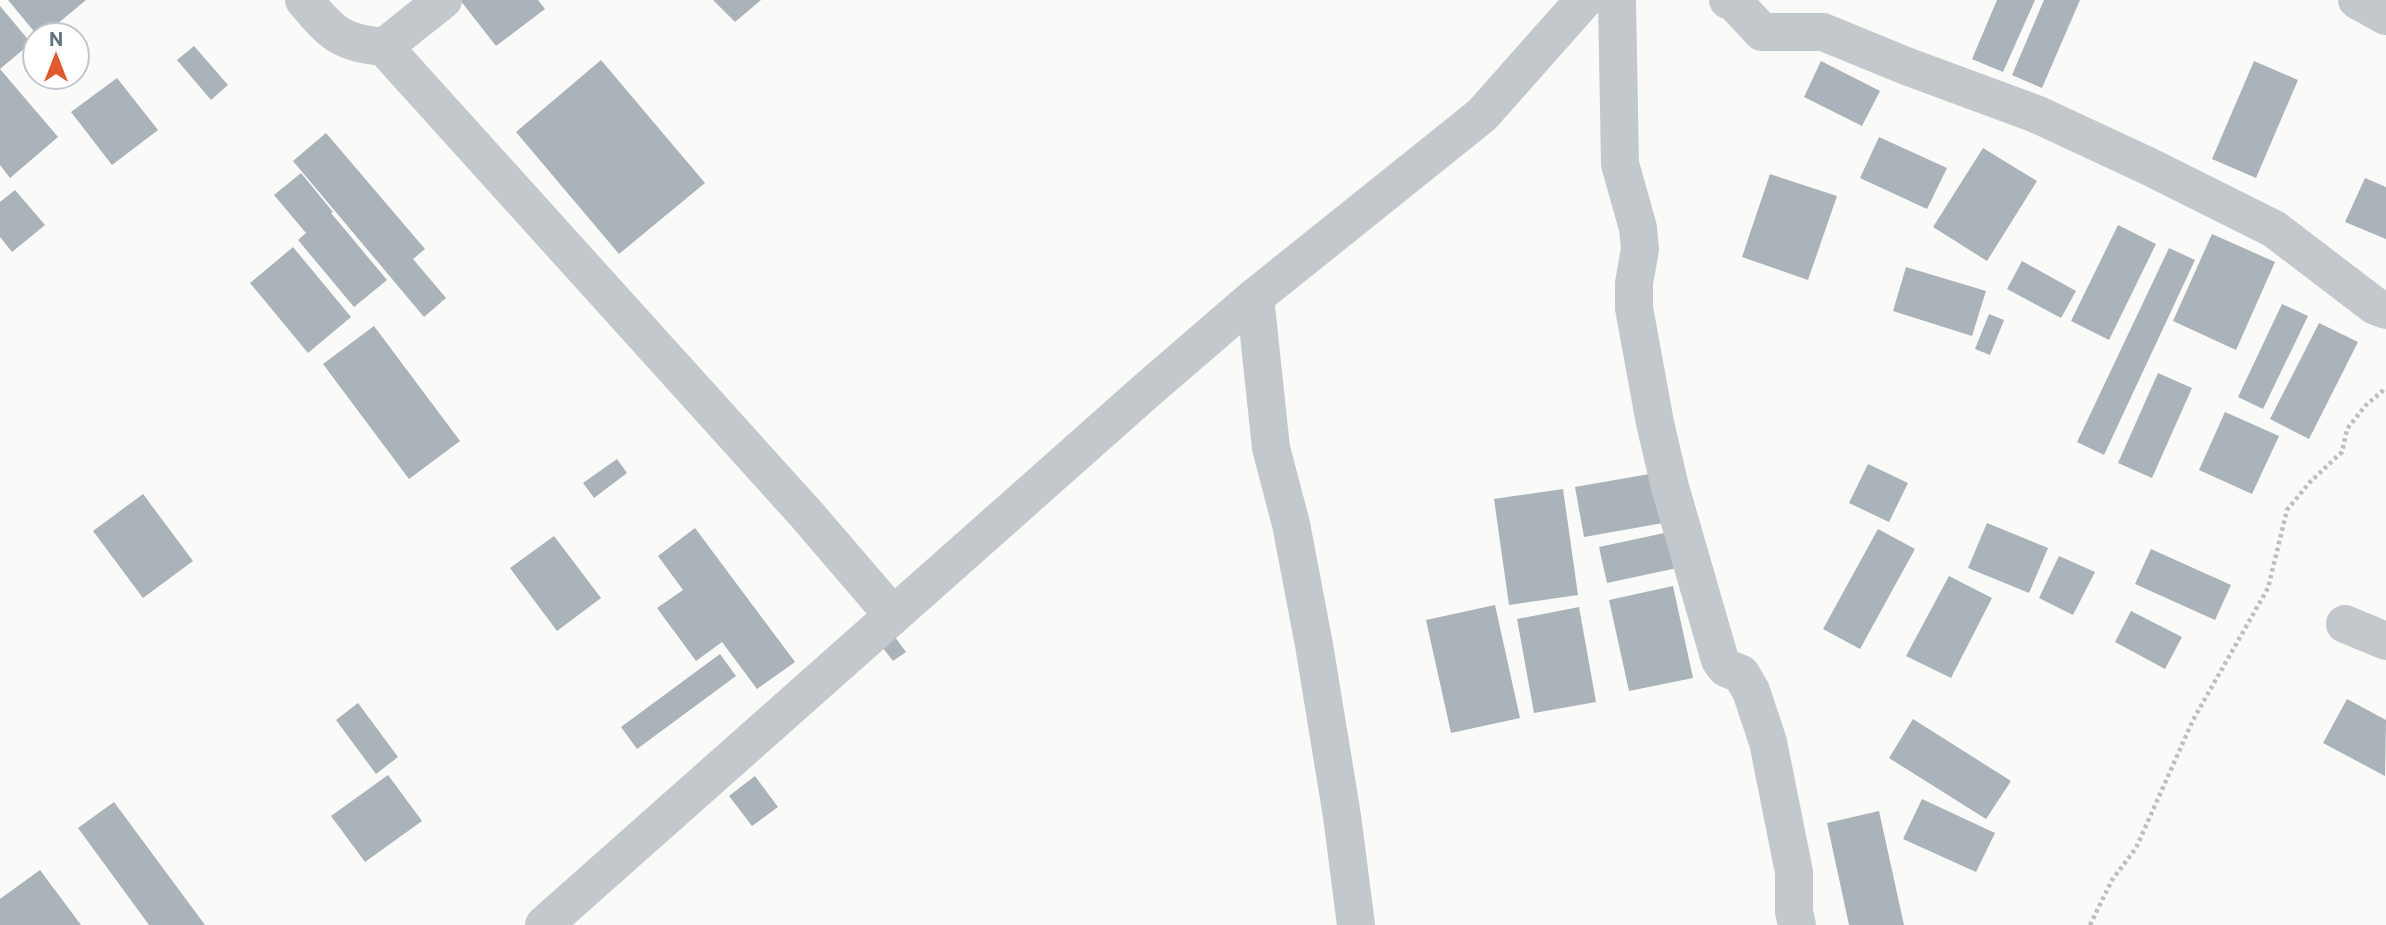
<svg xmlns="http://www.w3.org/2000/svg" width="2386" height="925" font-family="Commissioner,sans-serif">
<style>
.building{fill:#aab3b9}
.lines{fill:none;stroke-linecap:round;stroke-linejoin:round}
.path{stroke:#bbbfc2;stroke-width:4.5;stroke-dasharray:3.5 3.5;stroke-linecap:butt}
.street{stroke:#c3c8cc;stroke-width:38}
</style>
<rect width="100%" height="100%" fill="#fafaf8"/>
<g class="building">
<polygon points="8,0 86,0 44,35 37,35"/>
<polygon points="460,0 538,0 545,9 496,46"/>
<polygon points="713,0 761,0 735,22"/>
<polygon points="1997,0 2035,0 2003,72 1972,59"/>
<polygon points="2044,0 2080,0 2042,88 2012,75"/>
<polygon points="0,6 31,43 0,69 58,137 10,178 0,165"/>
<polygon points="194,46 228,85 211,100 177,60"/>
<polygon points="601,60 705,183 619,254 516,132"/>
<polygon points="1821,61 1880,91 1862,126 1804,97"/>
<polygon points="2254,61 2298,80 2256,178 2212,159"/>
<polygon points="117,78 158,130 112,165 71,112"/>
<polygon points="326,133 425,249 413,259 446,298 424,317 293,161"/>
<polygon points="1879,137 1947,168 1927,209 1860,178"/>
<polygon points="1983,148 2037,181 1987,261 1933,227"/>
<polygon points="301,173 333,212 331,213 387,280 354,307 298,240 306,233 274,195"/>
<polygon points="1770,174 1837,196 1808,280 1742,257"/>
<polygon points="2365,178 2386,187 2386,239 2345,222"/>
<polygon points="15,190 45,225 12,252 0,237 0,202"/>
<polygon points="2118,225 2156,244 2109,340 2071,321"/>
<polygon points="2212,234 2275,262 2236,350 2173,321"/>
<polygon points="293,247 351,317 308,353 250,283"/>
<polygon points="2169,248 2195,260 2104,455 2077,442"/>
<polygon points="2022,261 2076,291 2061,318 2007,289"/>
<polygon points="1906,267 1986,291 1972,336 1893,311"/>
<polygon points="2282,304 2308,316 2263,409 2238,397"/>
<polygon points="1989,314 2004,320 1990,355 1975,349"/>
<polygon points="2319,323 2358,342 2309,439 2270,419"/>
<polygon points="374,326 460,441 409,479 323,364"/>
<polygon points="2158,373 2192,388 2152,478 2118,463"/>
<polygon points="2225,412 2279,436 2252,494 2199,470"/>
<polygon points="617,459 627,473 594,498 583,483"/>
<polygon points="1868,464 1908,483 1889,522 1849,503"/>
<polygon points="1655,473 1663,523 1584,537 1575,487"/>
<polygon points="1563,489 1578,595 1509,605 1494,499"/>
<polygon points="143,494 193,561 143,598 93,531"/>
<polygon points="1987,523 2048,548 2029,593 1968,568"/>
<polygon points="695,528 795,662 757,689 722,642 696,661 657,608 683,590 658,556"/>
<polygon points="1878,529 1915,549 1860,649 1823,629"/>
<polygon points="1669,532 1677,568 1607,583 1599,547"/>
<polygon points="554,536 601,598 557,631 510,568"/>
<polygon points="2151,549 2231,585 2215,620 2135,584"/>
<polygon points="2059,556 2095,572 2073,615 2039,598"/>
<polygon points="1949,576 1992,598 1951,678 1906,656"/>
<polygon points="1673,586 1693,678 1629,691 1609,600"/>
<polygon points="1495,605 1520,718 1451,733 1426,620"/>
<polygon points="1579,607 1596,702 1534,713 1517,619"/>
<polygon points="2131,611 2182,637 2165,669 2115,642"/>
<polygon points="895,637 906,652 893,661 882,647"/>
<polygon points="720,654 736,676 637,749 621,727"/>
<polygon points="2347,699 2386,720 2385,776 2323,743"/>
<polygon points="358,703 398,757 376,774 336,720"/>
<polygon points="1913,719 2011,781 1986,819 1889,758"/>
<polygon points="388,775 422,821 365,862 331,816"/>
<polygon points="755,776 778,807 752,826 729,796"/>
<polygon points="1922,799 1995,833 1976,872 1903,839"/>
<polygon points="114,802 205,925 149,925 78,828"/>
<polygon points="1879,811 1904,925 1849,925 1827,823"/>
<polygon points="40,870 81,925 0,925 0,899"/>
</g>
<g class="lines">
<polyline class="path" points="2090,925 2112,880 2136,848 2193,720 2268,588 2287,510 2310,482 2342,452 2347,429 2365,406 2386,388"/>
<g class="street">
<path d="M304,0c28,33 36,43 80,47l423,468 85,99"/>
<polyline points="1617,0 1620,164 1638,228 1640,249 1634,283 1634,308 1655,423 1670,487 1720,660 1726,668 1741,674 1751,691 1768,742 1794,872 1794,912 1797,925"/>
<polyline points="1728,0 1735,3 1762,32 1823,32 1906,66 2036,114 2148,166 2274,229 2375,306 2386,310"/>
<polyline points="2357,0 2386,16"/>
<polyline points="384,47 443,0"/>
<polyline points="1255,297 1271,448 1291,524 1314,645 1342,816 1356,925"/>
<polyline points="2345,624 2386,641"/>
<polyline points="544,925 1146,391 1255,297 1482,115 1584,0"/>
</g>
</g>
<g transform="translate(56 56)"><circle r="33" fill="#ffffff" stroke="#c1c8cd" stroke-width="2"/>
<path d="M0-5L12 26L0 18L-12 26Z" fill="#e4572e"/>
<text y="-10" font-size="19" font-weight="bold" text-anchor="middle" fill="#657683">N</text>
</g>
</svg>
